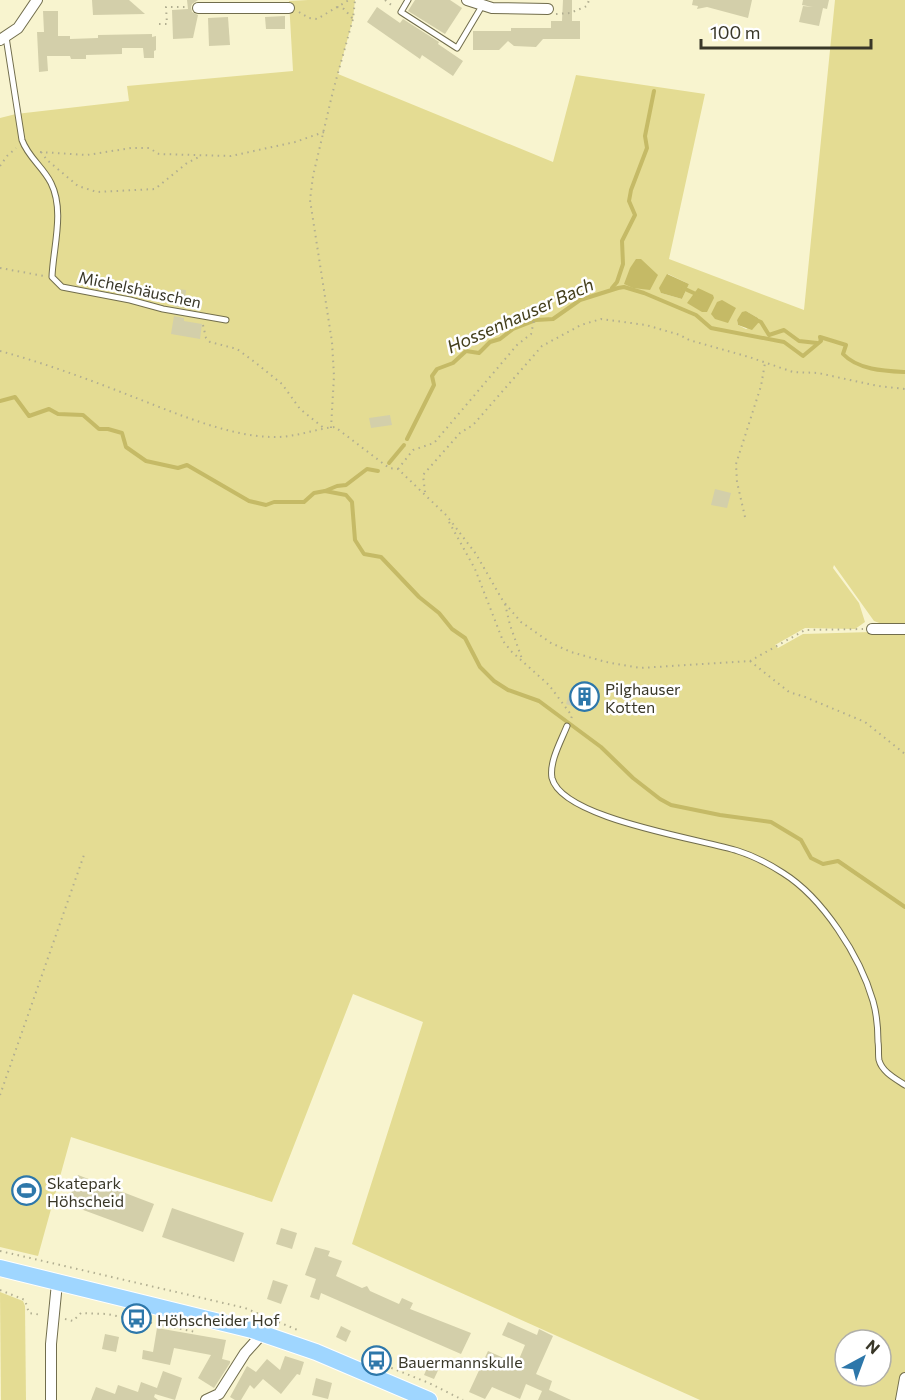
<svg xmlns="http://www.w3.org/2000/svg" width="905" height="1400" font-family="Commissioner,sans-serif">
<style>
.green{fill:#e4dc93;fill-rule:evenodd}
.water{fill:#c5ba66}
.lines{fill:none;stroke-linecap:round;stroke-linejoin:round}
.stream{stroke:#c5ba66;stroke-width:4}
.building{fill:#d3cfaa}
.lane-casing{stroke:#716d4c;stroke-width:7}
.street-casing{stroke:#716d4c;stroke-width:12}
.primary-casing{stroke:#fff;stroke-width:18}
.path{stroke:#b1ae91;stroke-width:2;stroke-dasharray:1.5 4.5;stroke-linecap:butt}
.lane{stroke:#fff;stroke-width:5}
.street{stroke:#fff;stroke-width:10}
.primary{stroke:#9fd6ff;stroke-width:16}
.labels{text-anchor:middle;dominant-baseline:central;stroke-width:5;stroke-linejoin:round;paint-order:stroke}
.street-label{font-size:16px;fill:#393728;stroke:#fff}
.poi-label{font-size:16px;fill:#393728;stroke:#fff;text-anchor:start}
.water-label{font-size:18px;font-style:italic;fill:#443f1b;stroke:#fff}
</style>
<rect width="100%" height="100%" fill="#f8f4cf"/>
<g class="green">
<path d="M308,0h47l-2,19 -15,55 215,88 23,-87 129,19 -36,165 135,51 31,-310h70v625l-23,-1 -8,-3 -40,-56 -1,3 26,35 6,19 -10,7 -50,-1 -30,17 3,3 25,-14 102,-3v769h-205l-348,-156 71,-222 -70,-28 -81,208 -201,-65 -33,119 -38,-9v-1129l16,-4 113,-13 -2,-15 166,-15 -4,-70zM668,274l21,10 -7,15 -21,-6zM746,311l12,7 1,4 -13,7 -8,-4 -1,-5zM845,1340h36v36h-36z"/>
<polygon points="0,1292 23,1301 25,1306 26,1400 1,1400"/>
</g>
<g class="water">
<polygon points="636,259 641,259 658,275 650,290 633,288 624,284 630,268"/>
<polygon points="667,274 689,284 682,299 661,293 659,288"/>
<polygon points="698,288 713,295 714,298 707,312 702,312 687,303"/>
<polygon points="722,300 736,308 728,323 715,319 711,314 717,302"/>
<polygon points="746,311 758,318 759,322 752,330 738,325 737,320 742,312"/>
</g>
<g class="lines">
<g class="stream">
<polyline points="612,288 617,282 623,264 622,241 635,215 629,201 631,190 647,148 645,136 654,91"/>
<polyline points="683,288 698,295"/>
<polyline points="754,319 761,322 769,335 784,330 799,341 817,343"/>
<polyline points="0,401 15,397 29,416 49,409 58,414 83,415 99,429 108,429 122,433 126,447 146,461 178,468 187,465 249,501 266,505 274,502 304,502 314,493 325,491 346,495 352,502 355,540 364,554 381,557 419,597 439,613 452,629 465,638 480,667 494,681 508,690 539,701 601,747 633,778 660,799 671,805 720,815 771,822 801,840 811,858 823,864 838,861 905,907"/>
<path d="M407,439l27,-54 -2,-9 5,-7 16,-6 13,-12 13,2 11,-11 10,-3 13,-10 23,-9 17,-1 27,-19 38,-12 6,-1 20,6 52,22 15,13 73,14 19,14 18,-15 -1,-4 26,8 -3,9c15,16 42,17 62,18"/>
<polyline points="389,463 404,445"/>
<polyline points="325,491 337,486 346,485 367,469 378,471"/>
</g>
</g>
<g class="building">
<polygon points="92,0 129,0 145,14 93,15"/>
<polygon points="187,0 198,0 192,4 191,7 192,12 198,15 193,38 173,39 172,10 188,9"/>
<polygon points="415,0 450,0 462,8 445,34 408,11"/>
<polygon points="563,0 572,0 572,21 580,21 580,39 543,39 536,47 514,46 508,41 499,50 473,50 473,31 511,31 511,28 551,28 551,21 562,21"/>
<polygon points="693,0 752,0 748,18 707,7 697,9 698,6 692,5"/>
<polygon points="803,0 829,0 827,9 823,8 819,26 799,22 803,6 813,7 802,5"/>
<polygon points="377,7 400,23 403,19 439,42 438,44 463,61 453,76 422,55 420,59 367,22"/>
<polygon points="43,11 58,11 58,36 70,36 70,39 98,38 98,35 152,34 152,37 156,36 156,50 154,51 154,58 144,58 143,48 122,48 122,54 86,55 86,59 71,59 70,56 47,56 48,71 39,72 37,32 44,32"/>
<polygon points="285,16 285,29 266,29 265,17"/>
<polygon points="228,17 230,45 209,46 208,18"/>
<polygon points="176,289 186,290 184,308 174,306"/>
<polygon points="174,316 184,318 184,321 202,324 200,339 171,334"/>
<polygon points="390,415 392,425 371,428 369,418"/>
<polygon points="715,489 731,493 727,508 711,505"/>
<polygon points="592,686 600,689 597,696 600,697 596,709 582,704 580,709 566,704 570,691 575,693 577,689 589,693"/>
<polygon points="78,1175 154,1204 143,1232 67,1204"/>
<polygon points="172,1208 244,1233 234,1262 162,1237"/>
<polygon points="281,1228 297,1233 292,1249 276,1244"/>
<polygon points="315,1247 330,1251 328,1256 342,1261 336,1276 362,1288 367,1286 370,1291 399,1304 402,1298 413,1303 410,1309 471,1333 461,1354 321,1293 319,1300 310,1297 316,1279 305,1275"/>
<polygon points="273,1280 288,1285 281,1304 267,1299"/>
<polygon points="508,1322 537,1335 539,1329 553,1336 536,1374 552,1381 549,1390 571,1400 538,1400 542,1391 526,1384 520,1399 492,1387 485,1399 469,1392 488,1351 517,1364 525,1345 502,1335"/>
<polygon points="341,1326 351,1331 346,1342 336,1337"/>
<polygon points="157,1328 226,1340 222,1359 230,1361 230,1363 214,1388 198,1378 211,1355 174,1348 170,1365 142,1359 143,1350 153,1352"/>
<polygon points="105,1334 119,1337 116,1352 102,1349"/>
<polygon points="285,1356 304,1362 300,1375 297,1374 281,1394 263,1379 254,1389 250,1385 241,1400 235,1400 230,1397 247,1366 256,1372 267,1359 280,1370"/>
<polygon points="431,1359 441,1364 434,1379 424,1375"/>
<polygon points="163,1371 182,1378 175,1400 155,1394 156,1391 154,1397 158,1400 91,1400 96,1387 115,1394 118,1385 138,1392 141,1382 157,1388"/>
<polygon points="316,1378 332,1383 328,1399 312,1395"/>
</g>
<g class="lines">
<defs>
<g id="lane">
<polyline points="408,0 401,12 457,48 482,6"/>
<path d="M6,37l16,103c6,17 21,27 29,43 14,28 2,65 1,94l10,10 68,13 33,9 63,11"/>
<path d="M567,726c-6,15 -18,36 -15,52 10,41 149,61 186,73 16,5 31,13 45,22 40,25 77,83 90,128 4,14 5,27 5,41 1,5 0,13 1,18 3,12 17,19 26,25"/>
</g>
<g id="street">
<polyline points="467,0 492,8 548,9"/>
<polyline points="198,8 289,8"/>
<polyline points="0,40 18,28 37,0"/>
<polyline points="872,629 905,629"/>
<polyline points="51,1400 51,1344 57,1283"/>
<polyline points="206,1400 219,1394 245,1353 263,1333"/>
<polyline points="901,1400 905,1378"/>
</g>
<polyline id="primary" points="0,1268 252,1330 316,1352 429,1400"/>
</defs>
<use href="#lane" class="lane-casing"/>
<use href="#street" class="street-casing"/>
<use href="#primary" class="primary-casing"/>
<g class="path">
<polyline points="385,0 394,7"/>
<polyline points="337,7 344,9 353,19"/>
<polyline points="299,12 309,18 317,19 349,0"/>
<polyline points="556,14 570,13 587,6 589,0"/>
<polyline points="159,24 167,24 166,7 187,7"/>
<polyline points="40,152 87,155 131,148 149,148 159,154 231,156 295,142 324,132"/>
<polyline points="41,152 47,160 78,186 97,192 155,189 187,163 201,156"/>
<polyline points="0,166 7,156 16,148"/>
<polyline points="0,268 44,276"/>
<polyline points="203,325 206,338 210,342 237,349 256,363 282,384 300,409 325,429"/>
<path d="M0,351c44,12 88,28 131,45 42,16 96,40 141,41 22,1 42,-8 63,-10l54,41 9,1 49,47 29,38 27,47 18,21 30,21 20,9 35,10 34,6 110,-7 55,-31 58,-1"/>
<polyline points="331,428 334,376 332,342 310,200 313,176 333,91 353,19 355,0"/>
<polyline points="398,469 413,450 434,443 517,345 531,334 535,316 552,298"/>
<polyline points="425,492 423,475 460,433 473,425 542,346 581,325 601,319 646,325 680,335 689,340 749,357 793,372 818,373 878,386 905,389"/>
<polyline points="745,517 737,482 736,464 761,386 765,363"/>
<polyline points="449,522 475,569 503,641 511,651 549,685 572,716 571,719"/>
<polyline points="505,604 510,625 522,659"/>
<polyline points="750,661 789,692 805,697 865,722 905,754"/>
<polyline points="0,1095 85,852"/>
<polyline points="0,1251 245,1308 300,1331"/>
<polyline points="0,1290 25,1300 29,1313 42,1315"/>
<polyline points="65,1319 73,1321 81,1313 107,1314 196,1332"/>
<polyline points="369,1359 429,1383 463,1400"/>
</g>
<use href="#lane" class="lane"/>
<use href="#street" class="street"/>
<use href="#primary" class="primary"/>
</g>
<defs>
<symbol id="building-ring" viewBox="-11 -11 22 22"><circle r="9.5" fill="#fff" stroke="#2d77aa" stroke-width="1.5"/><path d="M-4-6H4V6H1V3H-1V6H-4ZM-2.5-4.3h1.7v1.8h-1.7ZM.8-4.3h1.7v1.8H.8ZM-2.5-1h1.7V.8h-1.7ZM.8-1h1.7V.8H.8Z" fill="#2d77aa"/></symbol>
<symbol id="stadium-ring" viewBox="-11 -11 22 22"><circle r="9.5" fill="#fff" stroke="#2d77aa" stroke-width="1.5"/><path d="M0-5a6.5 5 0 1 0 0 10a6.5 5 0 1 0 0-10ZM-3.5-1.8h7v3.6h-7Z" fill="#2d77aa"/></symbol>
<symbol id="bus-ring" viewBox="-11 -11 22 22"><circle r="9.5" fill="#fff" stroke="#2d77aa" stroke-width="1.5"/><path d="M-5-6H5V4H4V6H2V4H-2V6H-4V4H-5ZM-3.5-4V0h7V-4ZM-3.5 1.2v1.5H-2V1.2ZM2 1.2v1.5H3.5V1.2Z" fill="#2d77aa"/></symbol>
</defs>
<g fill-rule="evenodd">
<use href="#building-ring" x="568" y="680" width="33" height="33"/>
<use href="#stadium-ring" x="10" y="1174" width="33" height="33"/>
<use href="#bus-ring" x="120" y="1302" width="33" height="33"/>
<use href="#bus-ring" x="360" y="1344" width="33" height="33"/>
</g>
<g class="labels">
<g class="street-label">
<text transform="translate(140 289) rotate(12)">Michelshäuschen</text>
</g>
<g class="poi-label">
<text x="605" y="688">Pilghauser<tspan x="605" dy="18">Kotten</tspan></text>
<text x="47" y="1182">Skatepark<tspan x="47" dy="18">Höhscheid</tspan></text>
<text x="157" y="1319">Höhscheider Hof</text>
<text x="398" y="1361">Bauermannskulle</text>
</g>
<g class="water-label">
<text transform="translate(520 315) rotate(-24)">Hossenhauser Bach</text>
</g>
</g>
<g transform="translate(863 1358) rotate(41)"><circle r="28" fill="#ffffff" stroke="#b0afa9" stroke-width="1.5"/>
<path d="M0-4.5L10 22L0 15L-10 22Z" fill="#2d77aa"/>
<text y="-9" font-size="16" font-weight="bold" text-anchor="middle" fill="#393728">N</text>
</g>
<path d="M701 39v9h170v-9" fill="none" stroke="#393728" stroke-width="3"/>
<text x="710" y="39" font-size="18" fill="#393728" stroke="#ffffff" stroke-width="4.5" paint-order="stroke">100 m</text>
</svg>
